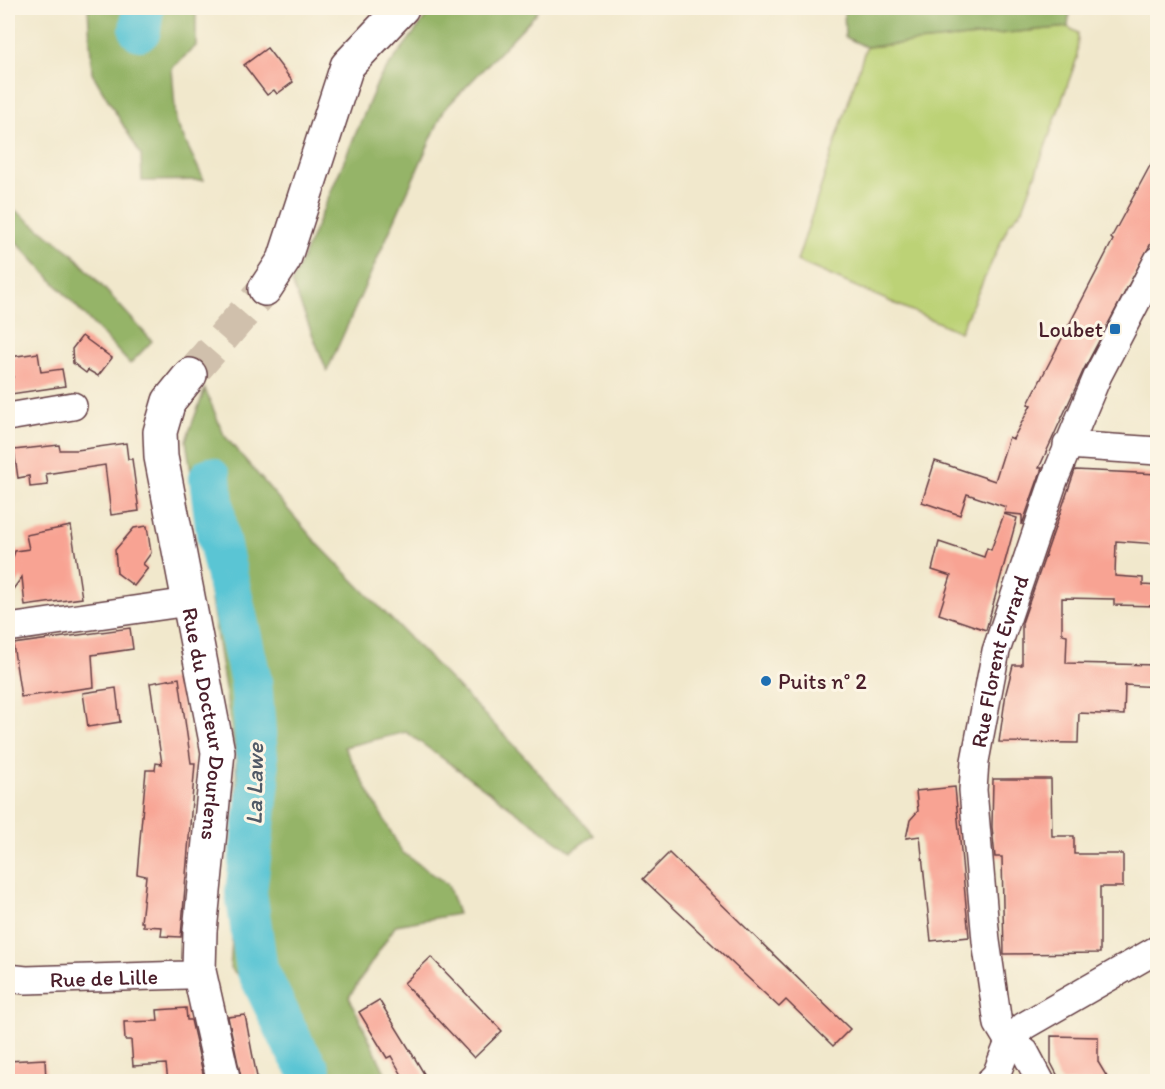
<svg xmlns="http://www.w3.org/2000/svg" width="1165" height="1089" font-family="Itim,sans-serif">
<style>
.green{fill:#bcd276;stroke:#837850;stroke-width:1.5}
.forest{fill:#95b467;stroke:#706a49;stroke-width:1.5}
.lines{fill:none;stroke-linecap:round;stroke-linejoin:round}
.river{stroke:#5ac5d4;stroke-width:42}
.building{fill:#f8a393}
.tertiary-tunnel{stroke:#d0c0ac;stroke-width:33;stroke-dasharray:33 16;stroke-linecap:butt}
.minor-casing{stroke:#633d43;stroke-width:30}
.tertiary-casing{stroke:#633d43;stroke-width:36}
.minor{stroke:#fff;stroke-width:27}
.tertiary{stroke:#fff;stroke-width:33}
.poi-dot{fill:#1f6fb2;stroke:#fcf5e5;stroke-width:2}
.labels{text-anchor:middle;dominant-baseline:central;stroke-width:6;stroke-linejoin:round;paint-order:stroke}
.poi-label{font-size:22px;fill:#4a1f2b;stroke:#fcf5e5;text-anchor:end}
.street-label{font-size:22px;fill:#4a1f2b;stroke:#fcf5e5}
.water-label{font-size:24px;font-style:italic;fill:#505966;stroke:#fcf5e5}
</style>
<rect width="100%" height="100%" fill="#fcf5e5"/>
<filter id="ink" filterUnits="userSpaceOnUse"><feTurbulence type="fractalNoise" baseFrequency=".0167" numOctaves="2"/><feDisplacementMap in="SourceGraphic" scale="12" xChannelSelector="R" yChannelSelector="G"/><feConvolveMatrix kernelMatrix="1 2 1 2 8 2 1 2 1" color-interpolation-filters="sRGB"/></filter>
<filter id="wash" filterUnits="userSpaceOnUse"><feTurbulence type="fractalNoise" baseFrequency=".008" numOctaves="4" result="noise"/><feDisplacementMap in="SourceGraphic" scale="24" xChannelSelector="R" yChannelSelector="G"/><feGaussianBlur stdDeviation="1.35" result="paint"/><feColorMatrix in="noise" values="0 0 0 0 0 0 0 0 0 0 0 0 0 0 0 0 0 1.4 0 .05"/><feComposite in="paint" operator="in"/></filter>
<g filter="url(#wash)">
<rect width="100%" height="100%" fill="#f1e8cc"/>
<polygon class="green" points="1068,27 1078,33 1077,58 1023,209 1009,224 960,332 797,261 866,47"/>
<g class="forest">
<polygon points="88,8 196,8 196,46 172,68 176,122 204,180 142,181 141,155 92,73"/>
<polygon points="433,8 539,8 535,15 444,110 327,371 292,283 379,79"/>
<polygon points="844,8 1070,8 1068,27 866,47 845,37"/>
<polygon points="8,205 72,253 152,341 130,364 8,233"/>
<polygon points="205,389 224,435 315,541 515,746 594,835 571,851 406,732 344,747 402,852 448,885 458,914 396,925 349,997 389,1081 323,1081 318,1048 230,968 238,858 236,759 186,440"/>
</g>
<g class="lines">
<g class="river">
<polyline points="140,30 143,8"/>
<polyline points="210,478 217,533 251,681 259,782 246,892 257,969 294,1046 310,1072 313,1082"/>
</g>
</g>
<g id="blocks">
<g class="building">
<polygon points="267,48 293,82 277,94 274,90 267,95 244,65"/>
<polygon points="1158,151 1158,230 1084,369 1039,468 1042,468 1022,525 1022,515 1004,513 1006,507 967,494 960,515 922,502 935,461 995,481 1009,437 1013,439 1031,405 1028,404 1113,240 1111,238"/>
<polygon points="82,336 112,358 98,376 88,370 86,373 73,363 72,349"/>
<polygon points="38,353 41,372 62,369 65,386 11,394 8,377 13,377 10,357"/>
<polygon points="126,443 128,459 132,459 139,511 111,515 105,465 46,474 48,485 30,487 29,476 18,478 14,450 59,445 60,450 77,450"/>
<polygon points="1075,470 1158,474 1158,544 1116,541 1115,576 1143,578 1143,585 1158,586 1158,606 1114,605 1114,599 1062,598 1062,634 1067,635 1066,663 1158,665 1158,687 1125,685 1124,715 1079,713 1078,743 999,742 1006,693 1013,665 1022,665 1022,623"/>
<polygon points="1004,514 1017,518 986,630 939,614 951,576 932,570 939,542 984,557 987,548 991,550"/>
<polygon points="71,526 82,598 25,606 22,577 8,596 8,572 15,551 29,549 26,535"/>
<polygon points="147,526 151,553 143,564 148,568 134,586 117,573 115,550 134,528"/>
<polygon points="130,628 133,649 92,655 94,687 21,697 13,644"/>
<polygon points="179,678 191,763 195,763 181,937 161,936 162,927 143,926 143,922 141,922 146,876 137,874 146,770 155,770 156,763 162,764 150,683"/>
<polygon points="116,688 120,722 88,727 83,693"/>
<polygon points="993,779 1051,779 1052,836 1074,836 1074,854 1123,854 1123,887 1100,887 1100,953 1004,954 1002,857 995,857 992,827"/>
<polygon points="955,787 969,937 931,941 920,836 906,838 910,820 918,811 916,791"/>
<polygon points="669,853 850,1029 833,1046 786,1000 779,1007 643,879"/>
<polygon points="431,957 502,1031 474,1058 404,983"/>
<polygon points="379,1000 408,1047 429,1082 406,1082 391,1056 387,1058 359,1012"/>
<polygon points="186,1008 187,1020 191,1020 205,1082 168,1082 166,1064 133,1066 131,1040 125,1040 124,1022 158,1021 157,1010"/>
<polygon points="245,1015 252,1052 258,1082 242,1082 228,1017"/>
<polygon points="1051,1036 1098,1037 1098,1062 1110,1082 1061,1082 1051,1063"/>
<polygon points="45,1059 46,1082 8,1082 8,1061"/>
</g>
</g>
</g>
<g filter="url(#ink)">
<use href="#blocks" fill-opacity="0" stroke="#633d43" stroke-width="1.5"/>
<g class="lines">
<polyline class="tertiary-tunnel" points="190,375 265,289"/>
<defs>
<g id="minor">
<polyline points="8,417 73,406"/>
<polyline points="1067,445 1158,451"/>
<polyline points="8,628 189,602"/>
<path id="s1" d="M8,978l18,2 160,-5 13,-4"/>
<polyline points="989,1082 996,1075 1009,1042 1024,1026 1158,949"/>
<path id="s2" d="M1041,1082l-16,-30 -16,-10 -11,-18 -12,-83 -13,-151 2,-29 21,-110 58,-171 44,-105 60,-115"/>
</g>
<g id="tertiary">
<polyline points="265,289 284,260 347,66 402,8"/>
<path id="s3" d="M190,375l-21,26 -9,31 1,25 57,295 -18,179 -1,40 25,111"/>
</g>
</defs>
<use href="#minor" class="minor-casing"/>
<use href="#tertiary" class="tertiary-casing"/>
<use href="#minor" class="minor"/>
<use href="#tertiary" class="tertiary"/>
</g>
</g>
<g class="poi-dot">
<rect x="1109" y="323" width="12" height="12" rx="3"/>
<circle cx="766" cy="681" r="6"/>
</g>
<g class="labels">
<g class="poi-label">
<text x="1103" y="329">Loubet</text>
<text x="778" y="681" text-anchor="start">Puits n° 2</text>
</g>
<g class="street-label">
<text stroke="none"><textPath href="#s2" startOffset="441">Rue Florent Evrard</textPath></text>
<text stroke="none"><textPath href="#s3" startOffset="362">Rue du Docteur Dourlens</textPath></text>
<text stroke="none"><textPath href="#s1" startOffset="96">Rue de Lille</textPath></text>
</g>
<g class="water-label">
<text transform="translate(254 784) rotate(-89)">La Lawe</text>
</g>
</g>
<rect width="1165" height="1089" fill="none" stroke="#fcf5e5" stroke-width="30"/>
</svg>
